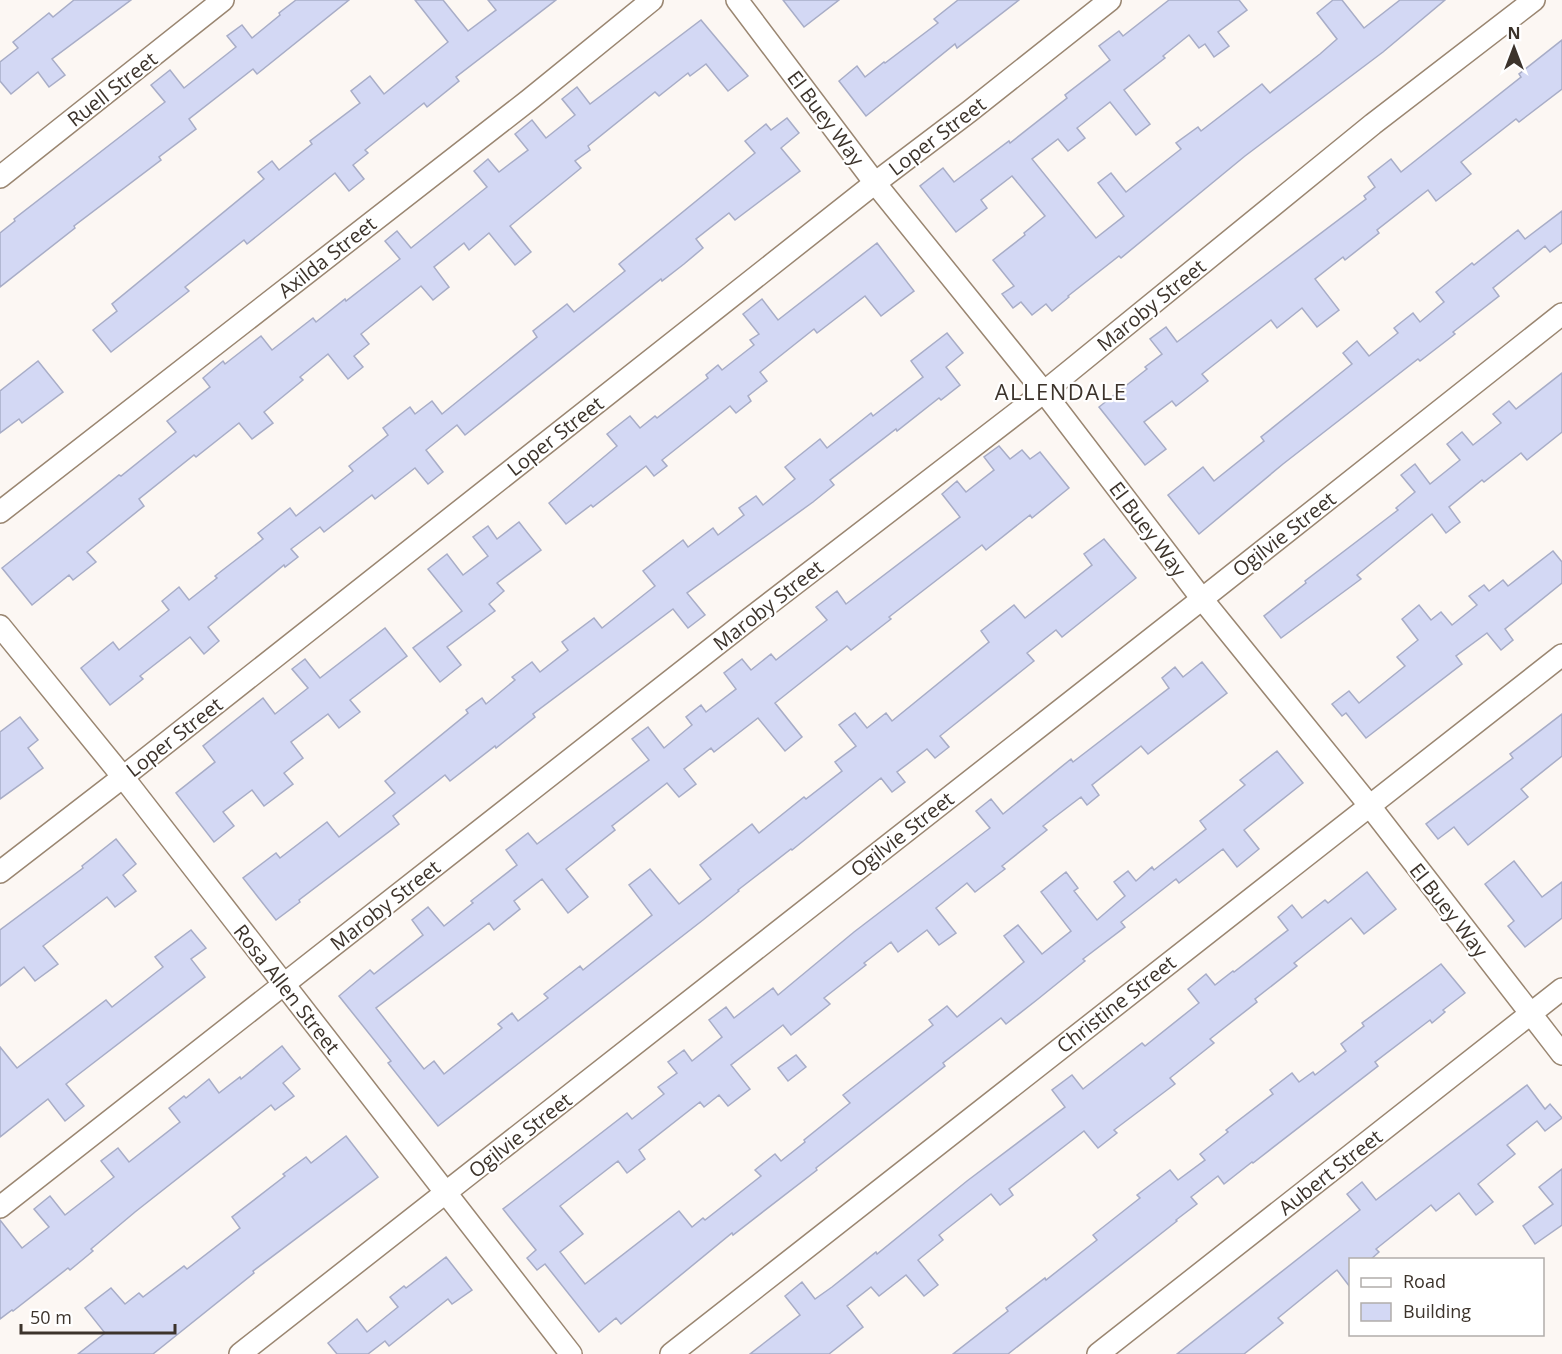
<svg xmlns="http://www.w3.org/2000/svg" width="1562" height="1354" font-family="'Open Sans',sans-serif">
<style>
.building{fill:#d3d8f4;stroke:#a8adc7;stroke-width:1.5}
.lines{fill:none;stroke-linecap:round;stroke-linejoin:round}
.minor-casing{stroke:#9a8671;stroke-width:24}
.minor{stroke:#fff;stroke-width:21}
.labels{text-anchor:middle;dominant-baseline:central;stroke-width:4.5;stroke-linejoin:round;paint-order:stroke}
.street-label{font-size:20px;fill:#3c332b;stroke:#fff}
.quarter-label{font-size:22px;letter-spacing:1.5px;fill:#3c332b;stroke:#fff}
</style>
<rect width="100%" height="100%" fill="#fcf7f3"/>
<g class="building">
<polygon points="74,0 131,0 52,59 65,75 49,87 38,72 11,94 0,81 0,62 18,48 13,42 49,13 53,17"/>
<polygon points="296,0 349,0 257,74 253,69 189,119 196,129 159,157 161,160 74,226 75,228 0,287 0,233 15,221 14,219 165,102 151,85 170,70 184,88 236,47 227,36 242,25 252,38 280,15 279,13"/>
<polygon points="415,0 443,0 468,31 496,10 488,0 556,0 456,77 459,81 427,107 424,103 365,150 368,153 353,165 364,179 349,191 335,173 247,244 244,240 185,287 189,291 111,352 93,330 117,311 112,304 264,179 258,172 272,161 279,170 312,144 310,141 360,103 351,91 370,76 384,94 448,42"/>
<polygon points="783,0 839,0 804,27"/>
<polygon points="958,0 1019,0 957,48 955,44 866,116 839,81 857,66 865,77 884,62 885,63 938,23 934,19"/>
<polygon points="1169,0 1239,0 1247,10 1218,32 1229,46 1214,57 1205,44 1199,48 1189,35 1163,56 1165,58 1124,90 1150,124 1136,135 1110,102 1077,128 1085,138 1068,151 1058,139 1032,159 1096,238 1124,216 1098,183 1111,173 1126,192 1181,149 1176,143 1198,127 1201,131 1262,84 1270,93 1320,54 1337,39 1317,13 1333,0 1342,0 1364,28 1400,0 1445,0 1383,52 1245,156 1121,258 1119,256 1068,296 1069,297 1052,311 1046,304 1032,315 1021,302 1013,308 1002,294 1014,286 993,260 1025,235 1024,233 1045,216 1012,176 981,200 987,208 956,232 920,186 943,168 954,182 1009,141 1010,143 1067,98 1065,95 1110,60 1099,46 1119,31 1123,36"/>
<polygon points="701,20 748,76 728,91 706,64 690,76 688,73 659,96 655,92 588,146 590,150 575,161 581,168 510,226 531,252 515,265 489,233 469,250 464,243 434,267 449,287 433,300 421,286 361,334 369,344 354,356 363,367 348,379 328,354 300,377 303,380 264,412 273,423 252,439 239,423 196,457 194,455 139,499 144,506 87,552 96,562 73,580 69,575 32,605 2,568 119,475 121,476 176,432 167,421 210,387 203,378 223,361 225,364 261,336 272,350 313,318 316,322 345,299 346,301 400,259 385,241 397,231 411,248 487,187 474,171 488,159 499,172 528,150 515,134 532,120 546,138 575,115 562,99 577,87 590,104"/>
<polygon points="1562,40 1562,89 1519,122 1516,119 1461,162 1471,174 1436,201 1428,190 1377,230 1379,233 1345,260 1343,257 1315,279 1339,310 1317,327 1302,308 1277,328 1271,320 1202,374 1208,381 1176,406 1172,401 1144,422 1166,449 1145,465 1099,407 1147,369 1145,367 1162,354 1150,339 1166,327 1177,342 1366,199 1364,196 1375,187 1368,177 1391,159 1401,172 1521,77 1519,74"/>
<polygon points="787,118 799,133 781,148 800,171 735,220 729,213 696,239 703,248 684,264 662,281 661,279 465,435 457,425 426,450 443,472 428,484 415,468 375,499 372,495 324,532 320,527 291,549 298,557 285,567 284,565 208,627 219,641 204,654 190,637 140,676 143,679 110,705 81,668 113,642 119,650 169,610 162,601 179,587 189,600 217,578 215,576 263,539 258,533 290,508 296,516 353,471 349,466 388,435 383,428 410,407 415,414 432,401 442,414 537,337 533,331 567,304 574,312 625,271 619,264 755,153 745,141 766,124 771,130"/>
<polygon points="1562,211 1562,243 1550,252 1545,246 1493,288 1499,296 1453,332 1455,334 1420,361 1418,359 1283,464 1199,534 1168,495 1203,467 1214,481 1264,441 1261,437 1352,364 1343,353 1357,341 1369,356 1398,333 1394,328 1413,313 1420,322 1444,302 1436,292 1472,263 1474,265 1518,230 1525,239"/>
<polygon points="877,243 914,291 881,316 865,296 817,333 814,329 760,372 767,381 748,396 751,401 736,413 730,406 662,460 667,466 654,476 646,466 593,507 591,505 566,524 549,503 617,446 607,434 630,416 640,428 655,416 657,418 708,378 706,375 718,365 722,370 754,345 750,340 759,334 743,314 762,299 778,320"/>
<polygon points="947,333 963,353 946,367 960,385 941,400 939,398 897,431 896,429 830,480 834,485 813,502 687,593 705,615 688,628 673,609 533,714 535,717 496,748 495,746 450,781 445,775 393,816 399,824 299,900 300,902 276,920 243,878 276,853 280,858 327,822 339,837 395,793 385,781 468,713 466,710 482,698 486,704 515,680 512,677 532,662 540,672 568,650 562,642 594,618 602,628 655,586 643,571 683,540 688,547 713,528 718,535 744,515 739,508 756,496 763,505 795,479 785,467 820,439 827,448 871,413 873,416 923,377 911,361"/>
<polygon points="38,361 63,392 22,423 19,419 0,433 0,391"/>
<polygon points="1562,373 1562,432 1527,460 1521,453 1484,482 1482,480 1449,507 1460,522 1446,533 1432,514 1357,575 1361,579 1281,638 1264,616 1306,583 1305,581 1398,510 1396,508 1415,492 1401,475 1415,464 1430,484 1460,460 1447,444 1462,432 1473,445 1501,423 1493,414 1509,401 1516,409"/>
<polygon points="999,446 1010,459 1022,450 1030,459 1040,452 1069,488 1032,518 1030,515 986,550 982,545 889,617 891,619 851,650 847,646 775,703 802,737 785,751 758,718 714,752 711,748 684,769 696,784 679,797 667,783 612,826 615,830 566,869 588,897 568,913 542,879 514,901 520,909 494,930 489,923 376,1008 424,1069 434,1061 444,1074 502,1028 498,1024 512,1013 518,1021 548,998 544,994 580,966 583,970 652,915 629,885 650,869 679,904 711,879 700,865 752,824 759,833 804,797 806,799 842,771 835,762 856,746 839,725 855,713 867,728 886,713 892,721 989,642 981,631 1014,605 1025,618 1092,565 1084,554 1104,539 1136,578 1062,637 1056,630 1027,653 1034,661 940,736 949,747 935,758 927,749 897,772 905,782 892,792 881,778 792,850 791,849 738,890 739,891 703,920 438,1126 388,1063 391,1061 339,996 370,970 374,974 423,935 412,920 428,907 444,926 473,903 471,901 517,865 506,850 528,833 537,844 649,760 632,739 648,727 664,748 692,725 686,717 701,705 706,712 736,689 724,673 742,659 751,670 771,654 776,660 827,620 816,607 837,591 846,604 960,517 942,494 957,481 966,492 994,470 984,457"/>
<polygon points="519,522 541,550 497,583 504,591 489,604 495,611 447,647 461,665 440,682 413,648 462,611 428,569 447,554 463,575 488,556 473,537 488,526 497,539"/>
<polygon points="1553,551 1562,562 1562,583 1505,629 1513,640 1501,650 1487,633 1456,656 1462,664 1366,738 1346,713 1342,716 1332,704 1349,691 1359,703 1405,666 1397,657 1418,640 1402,619 1419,605 1431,620 1441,612 1452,625 1477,605 1469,596 1484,585 1489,591 1503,580 1508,586"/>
<polygon points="385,628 407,656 350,700 360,712 339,728 328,714 291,742 303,758 284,773 293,784 264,806 252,790 223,812 234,826 214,842 176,793 215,762 203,746 263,698 275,714 308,688 292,669 305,659 320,678"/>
<polygon points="1202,662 1227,693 1148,754 1141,746 1092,785 1099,795 1087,805 1081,797 1043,826 1047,830 1002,866 1005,869 975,892 967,883 936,908 956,933 939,945 927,930 898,952 891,942 864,963 866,965 824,998 830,1004 791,1035 783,1025 731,1065 750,1089 728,1106 719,1095 704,1107 700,1102 639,1150 645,1159 627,1173 618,1161 560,1206 583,1234 560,1252 585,1284 679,1211 692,1227 703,1218 705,1220 761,1176 755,1170 775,1154 781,1161 805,1142 804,1140 850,1103 843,1095 933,1025 929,1020 947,1006 957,1017 1024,962 1004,936 1018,925 1042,954 1071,931 1041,892 1066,872 1078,888 1074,891 1097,920 1125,896 1114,882 1128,871 1136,881 1152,867 1154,870 1206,829 1200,821 1245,785 1240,780 1277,751 1303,783 1244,830 1259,849 1237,867 1223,849 1179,883 1176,879 1121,922 1125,927 1083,959 1085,961 1038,999 1006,1024 1001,1018 943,1063 945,1066 816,1168 817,1170 733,1235 732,1233 621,1324 616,1318 599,1332 545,1264 537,1270 527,1258 536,1250 503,1209 627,1113 632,1119 664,1094 658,1087 677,1073 668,1062 684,1050 692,1061 722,1037 709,1020 726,1007 734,1018 773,988 778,995 854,932 990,828 976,811 991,799 1003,814 1071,759 1073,762 1169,688 1162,678 1175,667 1183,677"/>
<polygon points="1562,714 1562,756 1521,789 1528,797 1468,845 1454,827 1438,839 1426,824 1513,758 1510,754"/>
<polygon points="20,717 38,740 28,748 43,768 0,799 0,732"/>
<polygon points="116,839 136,864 123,875 136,891 115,907 107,897 43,946 58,964 35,981 24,967 0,986 0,930 83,868 82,866"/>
<polygon points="1514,861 1542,897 1562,882 1562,918 1525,947 1508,926 1514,921 1485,884"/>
<polygon points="1367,872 1396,909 1364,934 1351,918 1294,963 1297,966 1255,999 1257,1002 1210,1039 1214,1043 1170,1078 1175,1084 1114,1130 1117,1133 1098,1148 1084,1131 1009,1189 1013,1195 1000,1205 991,1194 939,1235 943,1240 918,1260 938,1285 924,1296 906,1275 879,1296 871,1287 847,1306 863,1327 829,1354 750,1354 800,1315 785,1296 802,1282 815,1299 832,1287 876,1252 877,1254 967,1181 1065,1107 1052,1090 1072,1075 1083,1089 1142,1043 1145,1046 1199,1003 1188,989 1206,974 1215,985 1233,971 1234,972 1288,930 1278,917 1292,905 1302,918 1325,900 1328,903"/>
<polygon points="191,930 206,948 191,959 205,977 66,1084 84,1106 65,1121 48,1099 0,1137 0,1047 17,1068 106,1000 112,1007 163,967 155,957"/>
<polygon points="1441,964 1465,993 1443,1010 1445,1012 1432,1023 1430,1020 1375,1062 1378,1066 1253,1163 1252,1162 1224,1184 1218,1176 1191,1197 1197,1204 1176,1220 1177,1221 1008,1354 953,1354 1008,1311 1006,1308 1045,1278 1046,1280 1097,1240 1093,1235 1140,1198 1137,1195 1170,1170 1178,1180 1205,1160 1200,1154 1228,1132 1226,1130 1273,1094 1270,1090 1292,1073 1299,1082 1313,1072 1315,1075 1346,1051 1341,1044 1364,1026 1362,1023"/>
<polygon points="282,1046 300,1069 283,1083 294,1096 275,1110 271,1105 135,1212 91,1249 93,1251 70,1270 68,1268 13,1311 12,1310 0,1319 0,1220 22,1248 49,1227 34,1209 50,1196 65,1215 114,1177 101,1161 118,1148 129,1162 180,1122 169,1108 184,1096 186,1098 209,1079 219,1093 240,1077 241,1079"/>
<polygon points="796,1055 806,1067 788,1081 778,1068"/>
<polygon points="1527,1085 1545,1109 1550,1104 1562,1118 1545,1131 1537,1121 1507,1145 1515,1154 1478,1184 1493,1202 1476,1215 1459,1193 1436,1211 1431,1205 1376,1249 1379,1252 1370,1260 1350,1260 1350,1287 1337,1270 1278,1318 1283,1323 1244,1354 1177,1354 1360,1210 1347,1194 1362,1182 1376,1200"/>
<polygon points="346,1136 378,1177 253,1271 254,1273 153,1354 78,1354 105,1333 85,1308 111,1288 125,1304 139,1293 143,1297 184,1266 187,1269 240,1228 232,1217 285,1176 283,1174 306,1157 311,1163"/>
<polygon points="1562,1169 1562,1225 1535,1244 1523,1226 1553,1204 1539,1187"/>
<polygon points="446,1257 472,1290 452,1304 448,1299 389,1346 385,1341 368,1354 337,1354 328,1343 357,1319 367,1332 398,1307 390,1297 404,1286 406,1288"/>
</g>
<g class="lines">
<defs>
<g id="minor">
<polyline points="737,0 875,183 1044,392 1202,599 1369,805 1562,1054"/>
<polyline points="0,177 223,0"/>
<polyline points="0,512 529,100 652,0"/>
<polyline points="0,626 123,777 571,1354"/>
<polyline points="0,872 123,777 875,183 970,111 1110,0"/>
<polyline points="0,1207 748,620 1044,392 1373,124 1534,0"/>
<polyline points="240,1354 1202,599 1562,314"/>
<polyline points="671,1354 1562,655"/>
<polyline points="1098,1354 1562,989"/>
</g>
</defs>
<use href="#minor" class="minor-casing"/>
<use href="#minor" class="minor"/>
</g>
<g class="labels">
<g class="street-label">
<text transform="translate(112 89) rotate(-38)">Ruell Street</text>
<text transform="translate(826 118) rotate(53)">El Buey Way</text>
<text transform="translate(937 136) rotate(-37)">Loper Street</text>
<text transform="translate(327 257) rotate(-38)">Axilda Street</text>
<text transform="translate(1151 305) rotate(-39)">Maroby Street</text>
<text transform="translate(555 436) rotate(-38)">Loper Street</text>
<text transform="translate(1148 529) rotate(53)">El Buey Way</text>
<text transform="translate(1284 534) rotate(-38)">Ogilvie Street</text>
<text transform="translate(768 605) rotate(-38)">Maroby Street</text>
<text transform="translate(174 737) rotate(-38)">Loper Street</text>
<text transform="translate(902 834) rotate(-38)">Ogilvie Street</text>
<text transform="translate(385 905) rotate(-38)">Maroby Street</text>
<text transform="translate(1449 910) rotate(52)">El Buey Way</text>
<text transform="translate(287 989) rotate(52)">Rosa Allen Street</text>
<text transform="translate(1116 1004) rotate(-38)">Christine Street</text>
<text transform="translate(520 1135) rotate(-38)">Ogilvie Street</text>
<text transform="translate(1330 1172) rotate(-38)">Aubert Street</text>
</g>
<g class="quarter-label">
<text x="1061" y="391">ALLENDALE</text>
</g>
</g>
<rect x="1349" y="1258" width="195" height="78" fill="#ffffff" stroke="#b1adaa" stroke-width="1.5"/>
<rect x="1361" y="1278" width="30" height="9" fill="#ffffff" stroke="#b1adaa" stroke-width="1.5"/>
<text x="1403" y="1288" font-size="18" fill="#3c332b">Road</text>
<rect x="1361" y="1303" width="30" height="18" fill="#d3d8f4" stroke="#b1adaa" stroke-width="1.5"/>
<text x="1403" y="1318" font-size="18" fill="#3c332b">Building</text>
<g transform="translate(1514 48)" stroke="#ffffff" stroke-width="4.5" paint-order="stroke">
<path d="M0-4.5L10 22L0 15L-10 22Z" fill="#3c332b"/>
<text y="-9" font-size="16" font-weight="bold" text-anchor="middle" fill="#3c332b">N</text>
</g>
<path d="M21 1324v9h154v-9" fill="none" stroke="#3c332b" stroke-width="3"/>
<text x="30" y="1324" font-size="18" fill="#3c332b" stroke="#ffffff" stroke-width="4.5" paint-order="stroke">50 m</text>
</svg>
